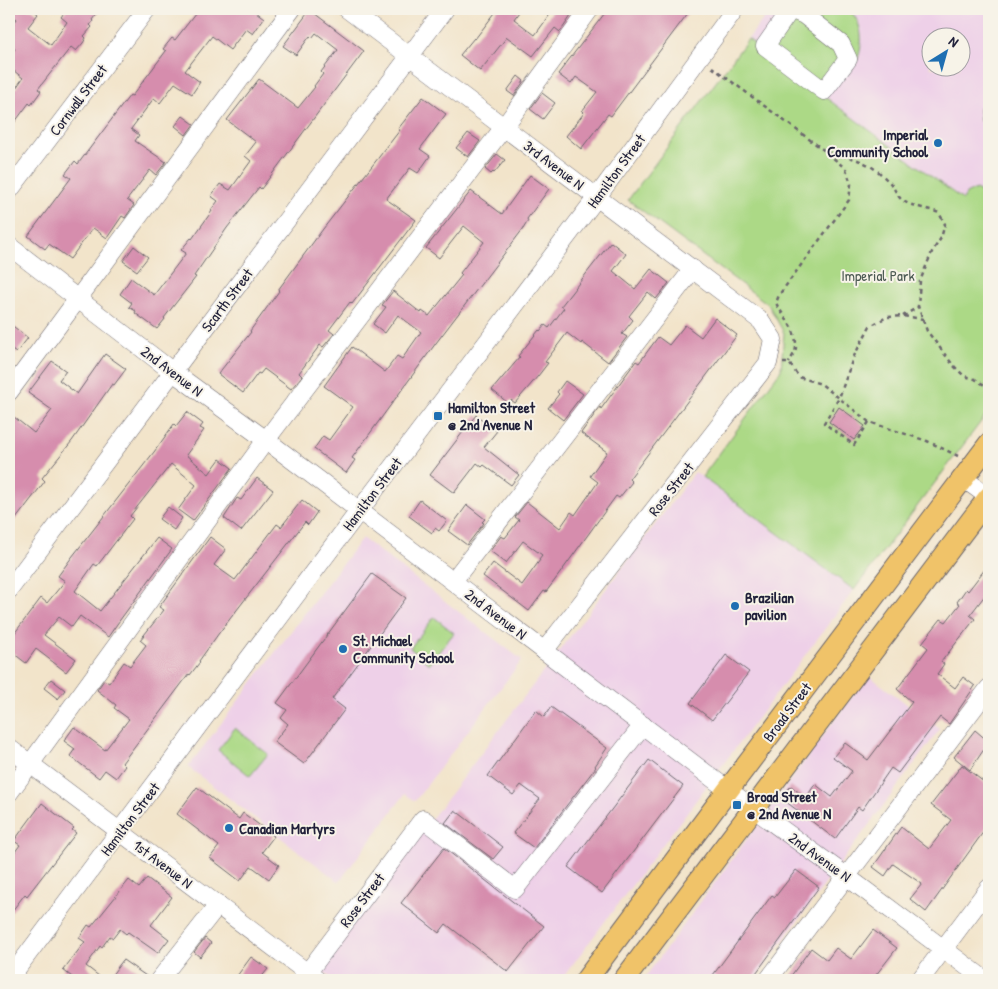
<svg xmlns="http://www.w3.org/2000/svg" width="998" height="989" font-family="'Patrick Hand',sans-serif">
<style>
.built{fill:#eed0e8;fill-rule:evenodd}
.park{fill:#acd986;stroke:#677e60}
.building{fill:#d68dad}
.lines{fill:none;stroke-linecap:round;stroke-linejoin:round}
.minor-casing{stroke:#6b666d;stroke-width:19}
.major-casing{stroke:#6b666d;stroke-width:23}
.path{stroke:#6b666d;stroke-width:2.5;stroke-dasharray:4 4;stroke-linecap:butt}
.minor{stroke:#fff;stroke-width:18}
.major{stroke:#f0c369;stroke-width:21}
.poi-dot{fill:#1f6fb2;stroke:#f7f3e8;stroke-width:2}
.labels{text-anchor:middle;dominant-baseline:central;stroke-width:4;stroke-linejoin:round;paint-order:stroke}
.street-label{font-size:15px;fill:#22223b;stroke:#f7f3e8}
.poi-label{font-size:15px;font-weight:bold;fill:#22223b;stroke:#f7f3e8;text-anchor:start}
.park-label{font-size:15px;fill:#4b5952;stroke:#f7f3e8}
</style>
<rect width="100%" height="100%" fill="#f7f3e8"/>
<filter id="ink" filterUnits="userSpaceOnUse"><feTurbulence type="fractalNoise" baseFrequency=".02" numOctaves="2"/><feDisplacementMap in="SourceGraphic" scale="10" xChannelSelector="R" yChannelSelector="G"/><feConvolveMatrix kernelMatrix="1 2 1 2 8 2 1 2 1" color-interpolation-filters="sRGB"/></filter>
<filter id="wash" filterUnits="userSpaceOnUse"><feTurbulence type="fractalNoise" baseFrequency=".0096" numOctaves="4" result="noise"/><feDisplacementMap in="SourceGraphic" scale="20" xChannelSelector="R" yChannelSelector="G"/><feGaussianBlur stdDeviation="1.12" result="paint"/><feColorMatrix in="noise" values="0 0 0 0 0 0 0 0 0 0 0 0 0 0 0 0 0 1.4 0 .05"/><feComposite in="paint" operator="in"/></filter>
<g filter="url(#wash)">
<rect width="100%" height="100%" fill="#f2e4ca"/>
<g class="built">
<path d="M771,9h218v210l-241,-180zM930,38h30v30h-30z"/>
<polygon points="695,472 854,590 561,980 334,980 318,968"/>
<polygon points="362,538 522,660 415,801 405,794 339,882 188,767"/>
<polygon points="868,675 940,729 754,980 643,980"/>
</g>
<g class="park">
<path d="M790,9h57c18,11 18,44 5,60 -3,5 -14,11 -19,13 -7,4 -20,1 -28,0l158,118 3,-6 10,-5 7,4 6,-4v222l-135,179 -152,-113 79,-107 3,-37 -16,-29 -140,-104 120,-161 18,14z"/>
<polygon points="989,95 989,128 980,121 979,109"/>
<polygon points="434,617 454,633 429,664 410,648"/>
<polygon points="235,728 268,754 250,776 218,750"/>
</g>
<g id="blocks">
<g class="building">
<polygon points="9,9 32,9 38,14 28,27 51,45 67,22 61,17 67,9 100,9 92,20 93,21 90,25 92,27 84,36 86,38 83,43 76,51 71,47 38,89 41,91 31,105 29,103 9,130 9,98 23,78 9,67 9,57 15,49 9,45 9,30 17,19 9,12"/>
<polygon points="199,9 252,9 264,18 253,34 246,29 230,50 212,36 185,71 200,82 192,94 175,83 160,103 154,98 131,129 139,135 135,141 166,162 156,175 150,170 127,200 134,205 125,218 122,216 107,238 93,228 70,259 49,244 45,249 28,236 71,178 65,174 75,161 78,164 130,95 132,96 166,51 163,49 172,38 175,40"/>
<polygon points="498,9 521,9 514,19 535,35 554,9 561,9 571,16 560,32 555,28 533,56 507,37 480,71 460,55 474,38 475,39"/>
<polygon points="608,9 691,9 611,116 608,114 581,149 566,136 584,113 582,111 597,92 576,77 571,84 558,74"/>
<polygon points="310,10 364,51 261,189 259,187 227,228 194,276 196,277 164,318 165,319 157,329 135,313 136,311 129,307 132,303 120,294 131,278 154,295 186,253 181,250 191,238 192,239 212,211 211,210 218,201 211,196 220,184 230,190 251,161 245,156 256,142 227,120 259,79 298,108 315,87 314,86 323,74 321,72 338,50 316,33 312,38 310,36 296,55 283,46"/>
<polygon points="518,76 524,81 514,96 507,91"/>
<polygon points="542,93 555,103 543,119 530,109"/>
<polygon points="423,97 446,114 420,149 430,156 418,173 410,168 386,199 416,220 352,304 350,302 329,330 334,334 323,347 320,345 299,373 302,376 291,389 264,369 260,374 258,373 243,393 218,374 251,332 250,331 279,291 278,290 323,229 400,130 398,129"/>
<polygon points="183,116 194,124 186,135 175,126"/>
<polygon points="468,133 480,141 468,157 456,148"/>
<polygon points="497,154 505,160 494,173 493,172 491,174 485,169"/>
<polygon points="530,175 549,189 527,219 528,221 523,229 436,343 352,458 355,460 346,473 314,449 323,436 329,440 353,407 324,386 352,347 385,372 397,356 402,359 421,332 398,315 385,333 373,324 386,307 382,305 393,291 421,313 422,311 429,316 462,275 460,273 484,242 464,226 439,258 426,248 471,191 502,214"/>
<polygon points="611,242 626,254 613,271 635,289 651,269 669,283 656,299 648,292 629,316 633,320 622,334 627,337 608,362 582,342 581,344 567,333 545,362 548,363 538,376 515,403 511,400 508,403 492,390 520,357 518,356 539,330 540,331 545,325 549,328 564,308 561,306"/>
<polygon points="134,246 148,257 137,271 123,261"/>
<polygon points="715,318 737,335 629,479 632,482 619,498 616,496 558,576 546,592 544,591 529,611 483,576 493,563 522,585 540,560 539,559 542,555 523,541 506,563 490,551 501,536 505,538 519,520 515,517 527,502 560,528 571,512 575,515 598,482 590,476 607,452 581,433 600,407 601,409 636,361 639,363 658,337 669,345 685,325 701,337"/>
<polygon points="9,323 28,338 16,353 9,348"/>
<polygon points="105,354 126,369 114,385 112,384 72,441 42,478 45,481 9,528 9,413 34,433 52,410 28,393 52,361 66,371 59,380 77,394"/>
<polygon points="565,381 583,394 563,420 548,408 559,394 557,392"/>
<polygon points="839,407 865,426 854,440 829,422"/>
<polygon points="187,412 203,424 200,428 204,430 186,455 209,474 220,459 232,468 193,521 178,510 196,485 171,464 130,516 133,519 97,566 94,564 75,591 100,611 157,538 172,549 117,624 108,637 80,616 72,627 59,617 44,635 76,659 66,672 36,649 26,663 9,650 9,630 14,634 41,598 47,603 65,581 58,576 72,557 154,452 174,424 176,426"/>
<polygon points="476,415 497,431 484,447 519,475 511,485 484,465 482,467 477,463 454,493 430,475"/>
<polygon points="257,478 273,490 241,531 224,518 237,498 241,500"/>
<polygon points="302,500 317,512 308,525 305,522 219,633 199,661 200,662 190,675 189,674 122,763 125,766 116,778 105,770 99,778 70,756 75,749 64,741 74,727 105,750 129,719 114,708 116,705 97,690 104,680 109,683 124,662 130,666 146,645 140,640 164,610 159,607 210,537 226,549 214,565 235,580 277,524 281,527"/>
<polygon points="420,500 447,521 439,531 435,528 432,533 409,516"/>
<polygon points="467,505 485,519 482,522 484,523 467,545 448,531"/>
<polygon points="168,507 182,518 174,530 159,519"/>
<polygon points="989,564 989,590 970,615 975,619 941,662 944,664 937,674 955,688 963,677 975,686 949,724 940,717 898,773 891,768 862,810 858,807 835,839 781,798 791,786 806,798 815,784 832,797 852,771 833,757 845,743 868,760 912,702 897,689 928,648 922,643 941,619 946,622 960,604 957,602 966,589 968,591"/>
<polygon points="372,574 406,598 332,699 345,709 304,764 274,742 288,724 281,718 287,710 277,703"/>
<polygon points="726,655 749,672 712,720 690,703"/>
<polygon points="51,679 65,690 58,699 44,688"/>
<polygon points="551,707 607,748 595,766 596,767 534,848 513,833 540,799 521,785 513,795 488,776 536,710 544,717"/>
<polygon points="975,730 989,742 970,770 954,757"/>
<polygon points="649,760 683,786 602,893 568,867"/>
<polygon points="962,765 989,786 989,824 926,912 910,899 922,884 893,864 885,876 873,867 901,827 929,849 951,820 931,805"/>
<polygon points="197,787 239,819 243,813 274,836 262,852 279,865 269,879 251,866 240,881 210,858 219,846 177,814"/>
<polygon points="42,803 74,828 72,830 76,833 27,896 25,894 9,915 9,860 20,845 14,841"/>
<polygon points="455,810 503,847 493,859 445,823"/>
<polygon points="444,848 544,926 508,972 446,924 439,933 401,903"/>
<polygon points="796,870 819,887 751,980 720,980 713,975 772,895 775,897"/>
<polygon points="147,878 172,897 151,925 169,939 158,953 128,932 126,934 120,929 113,938 110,936 102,947 100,946 86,966 104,980 76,980 63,970 85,942 79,938 88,925 91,927 129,880 139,888"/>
<polygon points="873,930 897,948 872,980 788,980 811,948 827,960 836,948 851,959"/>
<polygon points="205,938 211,943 200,957 194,952"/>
<polygon points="251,957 268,969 259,980 234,980"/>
<polygon points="123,960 149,978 149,980 108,980"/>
</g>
</g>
</g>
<g filter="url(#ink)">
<use href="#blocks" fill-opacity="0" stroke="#6b666d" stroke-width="1"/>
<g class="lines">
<defs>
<g id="minor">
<polyline points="347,9 761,321 773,339 768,363 544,651"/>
<polyline points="790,9 804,15 841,44 848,59 824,91 765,46 791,9"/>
<polyline points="9,191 147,9"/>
<polyline points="9,246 173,372 266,440 728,790 846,876 985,980"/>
<polyline points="9,392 292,9"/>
<polyline points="963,478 989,497"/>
<polyline points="453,581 693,269"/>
<polyline points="9,590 445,9"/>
<polyline points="9,748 317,980"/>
<polyline points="9,793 266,440 504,127 590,9"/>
<polyline points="9,979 359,511 597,197 735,9"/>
<polyline points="159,980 218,905"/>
<polyline points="302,980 423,819 515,889 643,725"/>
<polyline points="768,980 989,688"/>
<polyline points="920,980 989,888"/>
</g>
<g id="major">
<polyline points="586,980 728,790 989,444"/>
<polyline points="624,980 989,497"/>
</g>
</defs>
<use href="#minor" class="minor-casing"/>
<use href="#major" class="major-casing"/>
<g class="path">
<path d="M712,67l113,84 21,18 5,15 -2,16 -70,95 -3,8c7,14 21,26 20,44 0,5 -5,11 -7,16"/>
<path d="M826,152c26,5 44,9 62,29 6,5 8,14 14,19 9,7 26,8 37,13l6,11 -4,14 -9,14 -12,29 -2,25 9,25 26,34 11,11 11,3 14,9"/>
<polyline points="903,316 918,307"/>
<polyline points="783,363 789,363 799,377 821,384 839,398 853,358 870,326 887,317 902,316 924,319"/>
<polyline points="869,422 854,445 824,423 839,398 869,422 927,441 958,456"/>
</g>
<use href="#minor" class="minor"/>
<use href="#major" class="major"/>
</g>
</g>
<g class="poi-dot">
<circle cx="938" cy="143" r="5"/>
<rect x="433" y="411" width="10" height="10" rx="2.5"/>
<circle cx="735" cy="606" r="5"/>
<circle cx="343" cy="649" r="5"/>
<rect x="732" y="800" width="10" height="10" rx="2.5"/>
<circle cx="229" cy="828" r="5"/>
</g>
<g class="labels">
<g class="street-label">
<text transform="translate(78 100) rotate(-53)">Cornwall Street</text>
<text transform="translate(554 165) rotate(37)">3rd Avenue N</text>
<text transform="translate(616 171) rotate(-54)">Hamilton Street</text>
<text transform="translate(227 300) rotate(-53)">Scarth Street</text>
<text transform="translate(172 371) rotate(37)">2nd Avenue N</text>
<text transform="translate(671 489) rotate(-52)">Rose Street</text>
<text transform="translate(372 494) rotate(-53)">Hamilton Street</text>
<text transform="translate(496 614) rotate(37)">2nd Avenue N</text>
<text transform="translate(787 712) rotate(-53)">Broad Street</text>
<text transform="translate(130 819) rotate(-53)">Hamilton Street</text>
<text transform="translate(820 857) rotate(36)">2nd Avenue N</text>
<text transform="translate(163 864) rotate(37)">1st Avenue N</text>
<text transform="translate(362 900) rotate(-53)">Rose Street</text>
</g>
<g class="poi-label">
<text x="928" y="134" text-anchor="end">Imperial<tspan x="928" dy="17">Community School</tspan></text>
<text x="448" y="407">Hamilton Street<tspan x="448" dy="17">@ 2nd Avenue N</tspan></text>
<text x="745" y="597">Brazilian<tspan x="745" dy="17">pavilion</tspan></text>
<text x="353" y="640">St. Michael<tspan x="353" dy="17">Community School</tspan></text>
<text x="747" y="796">Broad Street<tspan x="747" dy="17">@ 2nd Avenue N</tspan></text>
<text x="239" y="828">Canadian Martyrs</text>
</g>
<g class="park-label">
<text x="878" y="275">Imperial Park</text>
</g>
</g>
<rect width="998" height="989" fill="none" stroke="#f7f3e8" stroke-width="30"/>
<g transform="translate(946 52) rotate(37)"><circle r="24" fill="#f7f3e8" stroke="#a29fa3"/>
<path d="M0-4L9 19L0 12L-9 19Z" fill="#1f6fb2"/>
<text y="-8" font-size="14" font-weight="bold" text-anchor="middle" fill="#22223b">N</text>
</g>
</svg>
